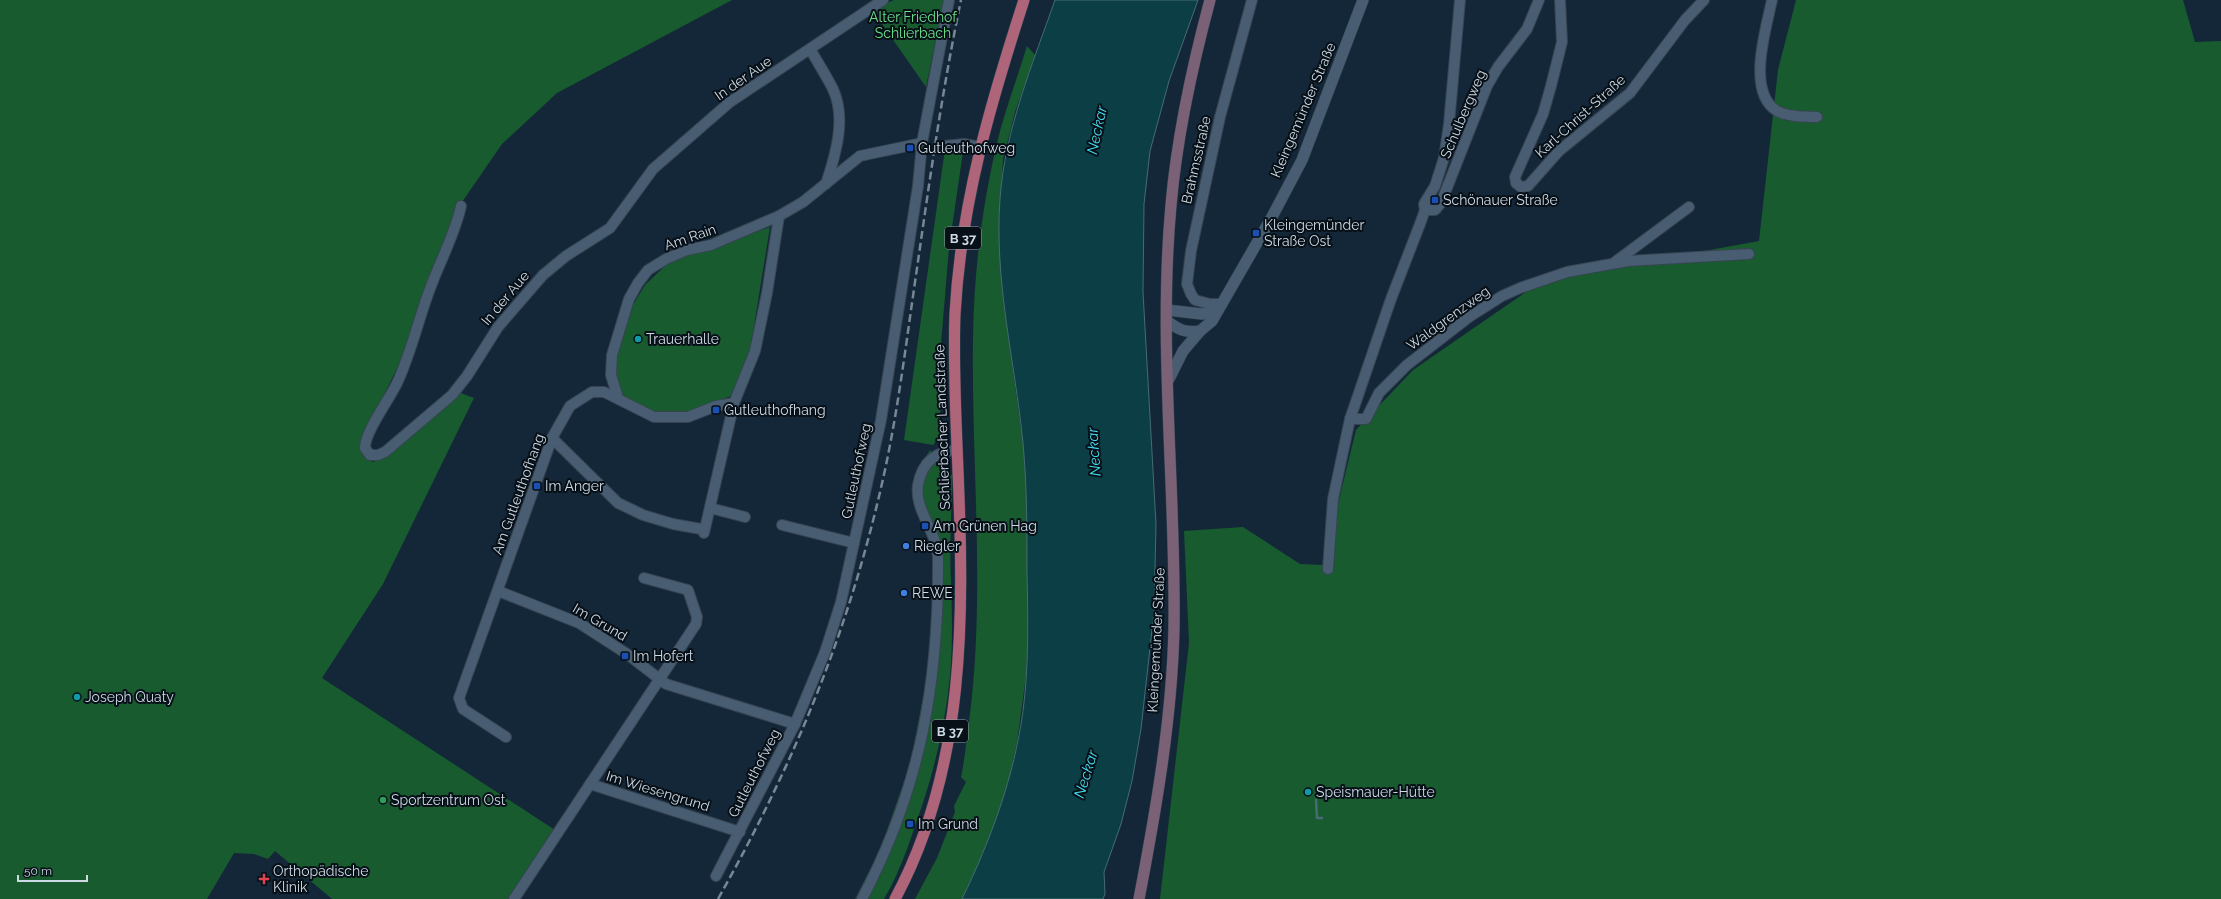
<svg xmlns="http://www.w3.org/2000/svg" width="2221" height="899" font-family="Raleway,sans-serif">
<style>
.green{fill:#185b2f}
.water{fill:#0c3e45;stroke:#466c75}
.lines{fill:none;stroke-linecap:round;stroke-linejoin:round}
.stream{stroke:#466c75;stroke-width:2.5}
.minor-tunnel{stroke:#304252;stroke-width:10;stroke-dasharray:10 5;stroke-linecap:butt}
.minor-casing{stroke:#364452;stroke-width:12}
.tertiary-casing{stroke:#364452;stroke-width:12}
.secondary-casing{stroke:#364452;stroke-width:12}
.primary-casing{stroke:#364452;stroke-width:12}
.minor{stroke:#485d71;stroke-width:10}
.tertiary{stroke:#485d71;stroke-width:11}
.secondary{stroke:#7b6175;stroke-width:11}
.primary{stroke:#af6579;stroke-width:11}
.rail{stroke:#788795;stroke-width:2.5;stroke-dasharray:8 4;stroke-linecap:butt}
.transit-dot{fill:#1a4fb4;stroke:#070f17;stroke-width:1.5}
.culture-dot{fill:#0f9aa8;stroke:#070f17;stroke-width:1.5}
.shop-dot{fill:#3f7fe0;stroke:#070f17;stroke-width:1.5}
.leisure-dot{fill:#2e9e5b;stroke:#070f17;stroke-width:1.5}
.health-dot{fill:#e0444e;stroke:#070f17;stroke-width:1.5}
.labels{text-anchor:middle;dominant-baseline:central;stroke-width:4;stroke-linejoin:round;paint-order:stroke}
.shield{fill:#070f17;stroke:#929ca6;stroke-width:1}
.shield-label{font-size:13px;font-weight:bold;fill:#cdd9e4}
.park-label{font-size:14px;fill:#6ae08c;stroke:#070f17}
.street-label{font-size:14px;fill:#cdd9e4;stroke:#070f17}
.poi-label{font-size:14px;fill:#cdd9e4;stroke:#070f17;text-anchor:start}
.water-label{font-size:15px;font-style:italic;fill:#42ddf2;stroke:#070f17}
</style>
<rect width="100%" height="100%" fill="#142738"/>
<g class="green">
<polygon points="0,0 732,0 557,93 502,144 460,205 403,356 360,444 364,457 373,462 389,454 458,392 474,398 383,584 322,678 555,830 510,899 332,899 275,851 268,859 254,854 234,853 207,899 0,899"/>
<polygon points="894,0 944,0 926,87 873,11 882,5"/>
<polygon points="1796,0 2183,0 2195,42 2221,41 2221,899 1160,899 1189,643 1184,531 1243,527 1300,564 1323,565 1356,430 1413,370 1539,283 1616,267 1759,241 1778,70"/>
<path d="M1027,46l8,9 -20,57 -12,48 -4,70 4,69 20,144 4,55 1,142 -2,36 -9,67 -12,53 -22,60 -21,43h-47l22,-41 18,-46 -1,-6 12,-24 -5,-5c4,-18 5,-36 8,-55 17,-128 2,-257 4,-385 1,-69 10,-139 27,-206 8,-28 18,-56 27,-85z"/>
<polygon points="964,145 949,248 941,344 940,436 933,445 904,440 945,149"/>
<path d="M770,227l-21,130 -18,39c-14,5 -29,15 -44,17 -24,4 -47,-4 -66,-18l-7,-30 14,-52 17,-28 24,-23z"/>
<path d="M930,450l10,18 12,7c0,35 -3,72 -1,107 1,31 2,62 -1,94 -5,52 -18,104 -36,153 -8,24 -17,48 -30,70h-29l25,-49 30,-85 23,-119 2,-81 -4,-26 -15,-28 -4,-18 3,-19z"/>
</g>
<path class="water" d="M1055,0h143l-29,81 -19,70 -6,53 -1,88 13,232 -2,88 -13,117 -9,52 -11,43 -17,48 1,22 -2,5h-141c29,-60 52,-122 61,-188 6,-46 5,-93 4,-139 0,-43 0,-86 -4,-129 -8,-81 -29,-162 -23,-244 5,-70 32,-133 55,-199z"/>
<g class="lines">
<polyline class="stream" points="1316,800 1317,818 1322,818"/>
<polyline class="minor-tunnel" points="931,149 944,146"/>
<defs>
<g id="minor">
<polyline points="1560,0 1562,42 1551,86 1543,114 1515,177 1516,183 1521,187 1528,186 1559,151 1630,93 1685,20 1704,0"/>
<path d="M1772,0c-6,29 -26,92 5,111 11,6 28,6 40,6"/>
<path d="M810,49c7,12 15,25 22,38 15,30 4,67 -6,97"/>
<polyline points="944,146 964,144 980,147"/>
<path d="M461,206c-6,28 -20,53 -30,80 -12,31 -19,64 -33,95 -8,18 -33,50 -33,67l5,7h8l7,-3 67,-57 15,-19 31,-49 45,-52 23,-19 44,-28 43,-59 77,-67 153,-102"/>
<polyline points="1425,210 1435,210 1441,203 1487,86 1498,67 1527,29 1539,0"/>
<polyline points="1615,262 1689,207"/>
<polyline points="1222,304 1210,304 1195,300 1191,294 1187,284 1191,251 1220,117 1252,0"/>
<polyline points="618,398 611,375 612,355 629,299 638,283 648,270 666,259 687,250 711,245 779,216 803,202 860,156 922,143"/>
<polyline points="1350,419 1366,419 1379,393 1407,365 1469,317 1502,296 1520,288 1567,272 1628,261 1749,254"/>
<polyline points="552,438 618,503 643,515 673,524 701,529 705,528"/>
<polyline points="710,508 745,517"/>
<polyline points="782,525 854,543"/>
<polyline points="704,533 734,403"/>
<polyline points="1328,569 1333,499 1350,419 1391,299 1420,224 1425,210 1424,204 1435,186 1444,158 1449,124 1460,0"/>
<polyline points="498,591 579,623 627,654 666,684 795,724"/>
<polyline points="506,737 463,709 459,698 552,438 570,406 592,392 604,392 654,417 688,417 716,406 734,403 755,351 767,293 779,216"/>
<polyline points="590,784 740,832"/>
<polyline points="716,876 795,724 825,652 841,602 881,420 918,186 922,143 949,0"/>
<polyline points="514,899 696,624 697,617 688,590 644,578"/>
<path d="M862,899c59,-112 77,-217 76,-342 -1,-26 -24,-47 -20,-72 4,-23 18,-34 39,-35"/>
</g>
<g id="tertiary">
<polyline points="1167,310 1202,314 1216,312"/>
<path d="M1167,321c12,9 18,12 33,10"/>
<polyline points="1169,379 1183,351 1200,331 1212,321 1273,215 1302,160 1363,0"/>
</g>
<path id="secondary" d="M1139,899c17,-89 33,-180 35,-271 2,-140 -16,-282 -3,-423 6,-69 21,-138 39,-205"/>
<path id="primary" d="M895,899c71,-132 69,-283 63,-428 -2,-52 -5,-105 -3,-157 6,-111 35,-209 69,-314"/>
</defs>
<use href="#minor" class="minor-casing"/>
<use href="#tertiary" class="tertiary-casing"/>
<use href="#secondary" class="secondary-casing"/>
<use href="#primary" class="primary-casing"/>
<use href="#minor" class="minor"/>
<use href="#tertiary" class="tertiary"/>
<use href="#secondary" class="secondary"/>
<use href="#primary" class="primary"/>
<path class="rail" d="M718,899c76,-135 131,-268 165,-420 14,-63 22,-127 31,-190 14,-97 27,-193 47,-289"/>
</g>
<g class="transit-dot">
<rect x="906" y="144" width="8" height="8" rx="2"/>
<rect x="1431" y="196" width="8" height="8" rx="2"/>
<rect x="1252" y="229" width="8" height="8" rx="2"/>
<rect x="712" y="406" width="8" height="8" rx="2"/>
<rect x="533" y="482" width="8" height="8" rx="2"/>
<rect x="921" y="522" width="8" height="8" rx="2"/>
<rect x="621" y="652" width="8" height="8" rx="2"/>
<rect x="906" y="820" width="8" height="8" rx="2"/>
</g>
<g class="culture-dot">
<circle cx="638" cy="339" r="4"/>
<circle cx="77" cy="697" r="4"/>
<circle cx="1308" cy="792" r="4"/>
</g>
<g class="shop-dot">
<circle cx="906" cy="546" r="4"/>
<circle cx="904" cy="593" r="4"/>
</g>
<circle class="leisure-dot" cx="383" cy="800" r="4"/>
<path class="health-dot" d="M262 873h4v4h4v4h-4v4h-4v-4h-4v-4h4z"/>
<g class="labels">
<g class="shield">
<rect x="945" y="227" width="36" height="22" rx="3"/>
<rect x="932" y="720" width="36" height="22" rx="3"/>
</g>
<g class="shield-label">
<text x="963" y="238">B 37</text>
<text x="950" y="731">B 37</text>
</g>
<g class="park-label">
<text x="913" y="17">Alter Friedhof<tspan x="913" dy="16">Schlierbach</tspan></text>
</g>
<g class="street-label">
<text transform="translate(743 78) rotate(-35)">In der Aue</text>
<text transform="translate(1303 110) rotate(-67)">Kleingemünder Straße</text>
<text transform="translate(1463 114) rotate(-67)">Schulbergweg</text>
<text transform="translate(1580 116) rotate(-42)">Karl-Christ-Straße</text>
<text transform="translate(1196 160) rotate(-77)">Brahmsstraße</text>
<text transform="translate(690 237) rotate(-19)">Am Rain</text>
<text transform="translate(505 298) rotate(-50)">In der Aue</text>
<text transform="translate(1448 318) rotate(-36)">Waldgrenzweg</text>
<text transform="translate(942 427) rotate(-92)">Schlierbacher Landstraße</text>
<text transform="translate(856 471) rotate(-78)">Gutleuthofweg</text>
<text transform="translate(518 494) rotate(-70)">Am Gutleuthofhang</text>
<text transform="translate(600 622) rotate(30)">Im Grund</text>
<text transform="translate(1156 640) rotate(-87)">Kleingemünder Straße</text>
<text transform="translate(754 773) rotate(-63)">Gutleuthofweg</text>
<text transform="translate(658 791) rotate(17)">Im Wiesengrund</text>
</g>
<g class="poi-label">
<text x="918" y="148">Gutleuthofweg</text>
<text x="1443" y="200">Schönauer Straße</text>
<text x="1264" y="225">Kleingemünder<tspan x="1264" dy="16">Straße Ost</tspan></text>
<text x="646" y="339">Trauerhalle</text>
<text x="724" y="410">Gutleuthofhang</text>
<text x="545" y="486">Im Anger</text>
<text x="933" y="526">Am Grünen Hag</text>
<text x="914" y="546">Riegler</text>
<text x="912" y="593">REWE</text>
<text x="633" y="656">Im Hofert</text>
<text x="85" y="697">Joseph Quaty</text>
<text x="1316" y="792">Speismauer-Hütte</text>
<text x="391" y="800">Sportzentrum Ost</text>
<text x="918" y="824">Im Grund</text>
<text x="273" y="871">Orthopädische<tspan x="273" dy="16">Klinik</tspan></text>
</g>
<g class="water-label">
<text transform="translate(1097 130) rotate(-78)">Neckar</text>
<text transform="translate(1094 452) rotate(-94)">Neckar</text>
<text transform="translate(1086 774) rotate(-73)">Neckar</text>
</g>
</g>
<path d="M18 875v6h69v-6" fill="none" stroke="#cdd9e4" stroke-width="2"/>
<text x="24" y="875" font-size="12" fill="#cdd9e4" stroke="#070f17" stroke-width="3" paint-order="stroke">50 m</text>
</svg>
